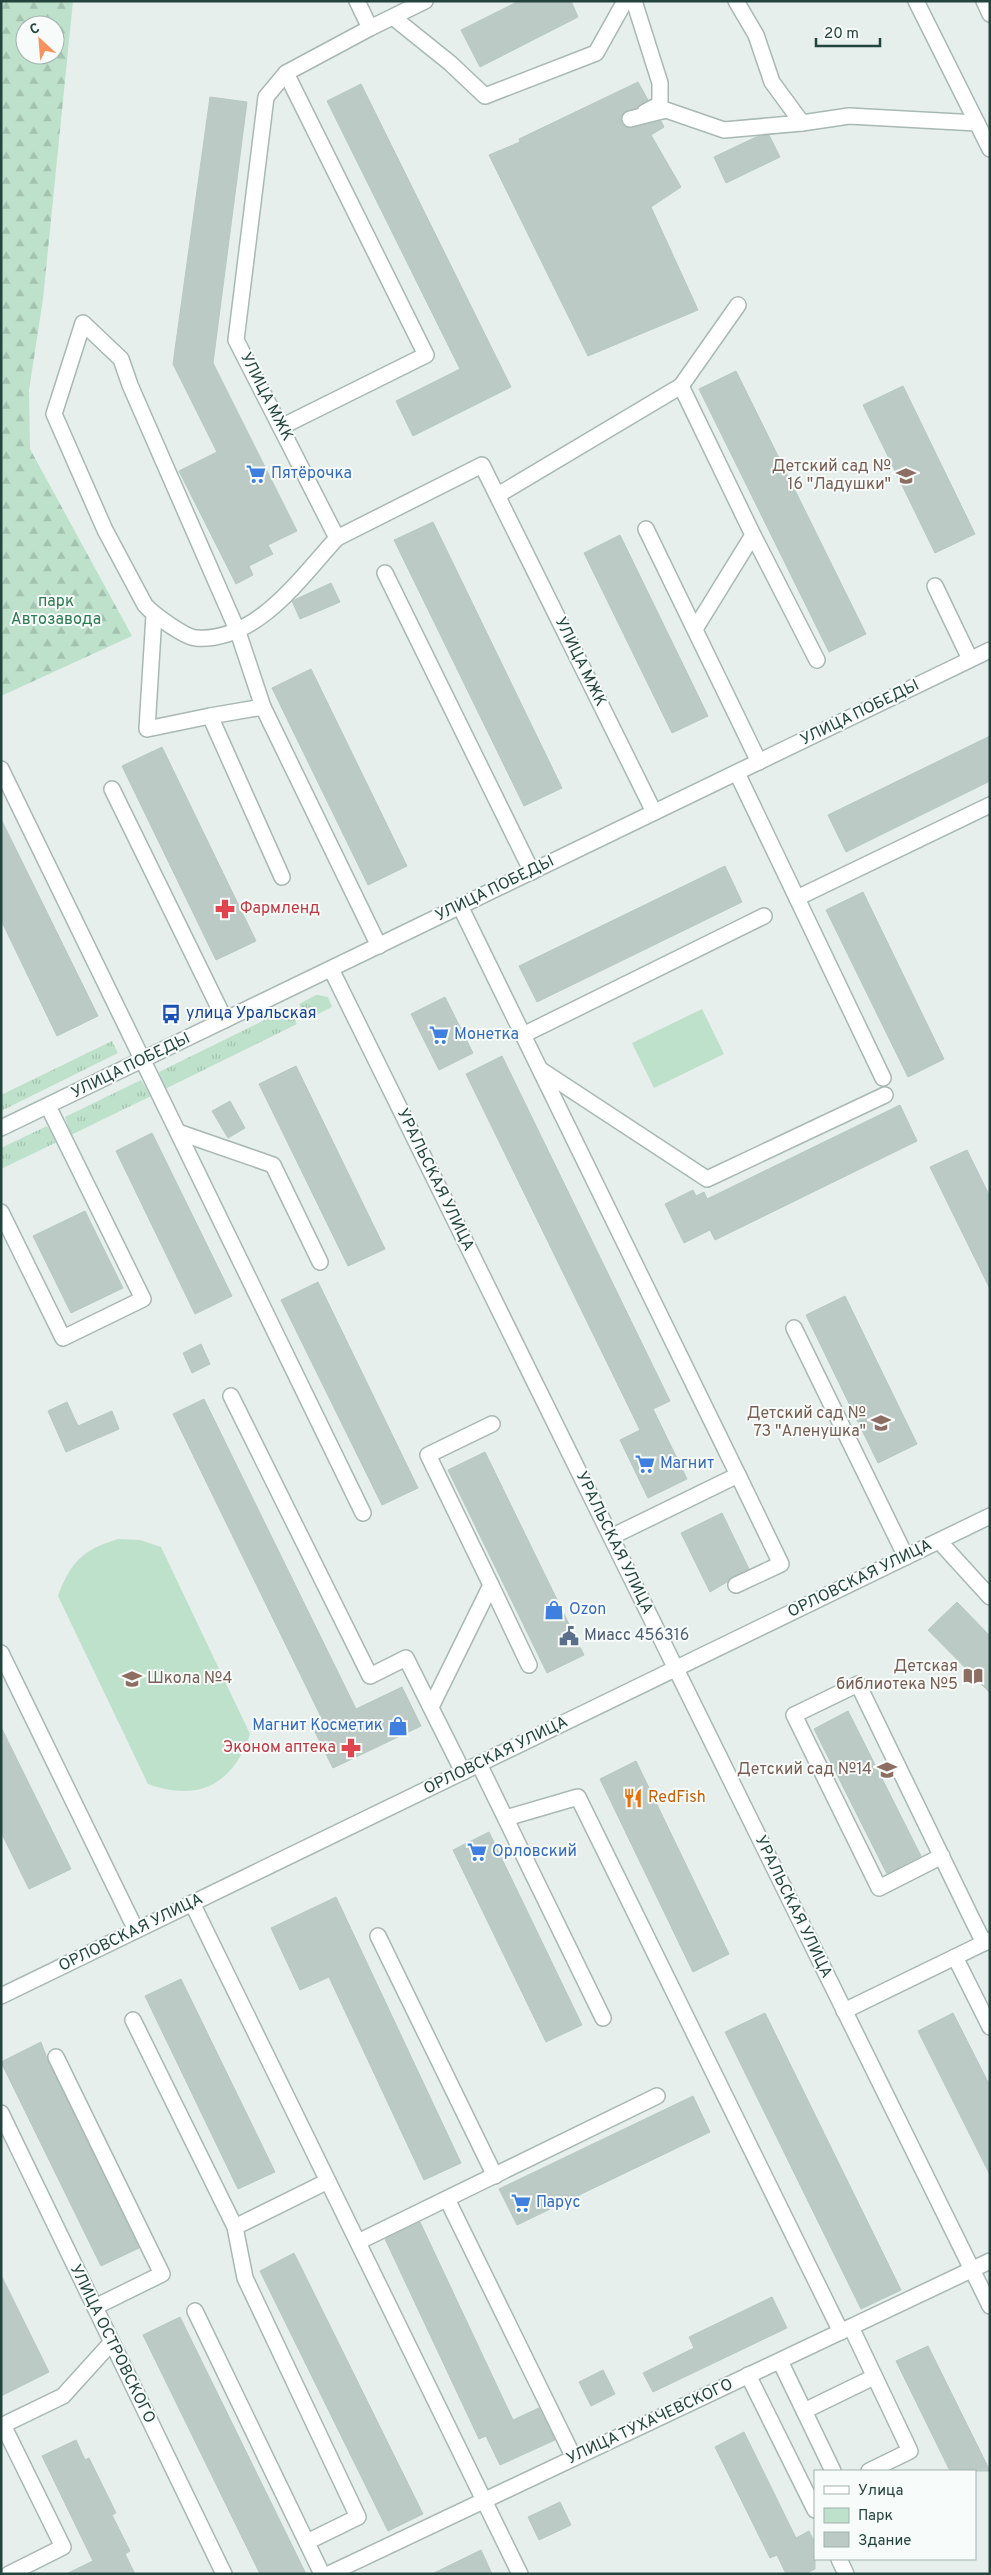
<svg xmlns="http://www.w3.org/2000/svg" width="991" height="2575" font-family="Overpass,sans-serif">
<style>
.grass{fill:url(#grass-tufts)}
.forest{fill:url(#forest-firs);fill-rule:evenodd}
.park{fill:#bee1cb}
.building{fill:#bbcac5;stroke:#b7c9c4}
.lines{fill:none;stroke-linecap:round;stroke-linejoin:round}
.minor-casing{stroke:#a8b8b4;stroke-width:18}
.minor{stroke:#fff;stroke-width:15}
.labels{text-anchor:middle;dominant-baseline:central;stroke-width:4;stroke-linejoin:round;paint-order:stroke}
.street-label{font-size:16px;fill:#23433d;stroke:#f7fbf9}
.education-label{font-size:16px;fill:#785e54;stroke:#f7fbf9;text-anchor:end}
.shop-label{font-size:16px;fill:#366cbe;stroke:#f7fbf9;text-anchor:start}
.park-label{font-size:16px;fill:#2b7c52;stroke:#f7fbf9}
.health-label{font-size:16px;fill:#be3a42;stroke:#f7fbf9;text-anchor:start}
.transit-label{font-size:16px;fill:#164399;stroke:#f7fbf9;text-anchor:start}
.service-label{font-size:16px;fill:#4e5e75;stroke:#f7fbf9;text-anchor:start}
.food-label{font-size:16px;fill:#c56008;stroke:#f7fbf9;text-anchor:start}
</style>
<defs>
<pattern id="grass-tufts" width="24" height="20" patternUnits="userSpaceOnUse" patternTransform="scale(1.25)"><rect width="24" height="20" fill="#bee1cb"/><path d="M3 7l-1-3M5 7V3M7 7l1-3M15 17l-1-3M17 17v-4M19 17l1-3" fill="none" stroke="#a3c2af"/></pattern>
<pattern id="forest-firs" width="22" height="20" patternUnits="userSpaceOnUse" patternTransform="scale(1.25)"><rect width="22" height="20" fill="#bee1cb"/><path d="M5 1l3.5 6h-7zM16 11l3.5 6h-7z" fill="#a3c2af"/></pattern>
</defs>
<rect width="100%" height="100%" fill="#e6efec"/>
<g class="grass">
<polygon points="316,995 328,997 332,1007 306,1020 299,1004"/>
<polygon points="289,1008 297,1024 165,1089 159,1072"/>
<polygon points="112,1041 118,1053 1,1111 1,1095"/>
<polygon points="141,1080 151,1096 71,1135 65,1117"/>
<polygon points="47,1126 57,1142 1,1169 1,1148"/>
</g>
<path class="forest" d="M1,1h72l-30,298 -14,91 1,59 102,187 -131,60zM25,25h30v30h-30z"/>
<g class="park">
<polygon points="702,1009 724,1054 654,1088 632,1043"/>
<path d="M118,1539l22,1 21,7 89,187c-17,51 -52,68 -102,50l-90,-188c12,-34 26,-47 60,-57z"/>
</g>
<g class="building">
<polygon points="519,1 571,1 578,17 480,67 461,30"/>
<polygon points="638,82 648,100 637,108 624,112 621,122 624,126 632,128 661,121 664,127 651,135 681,187 651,207 698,310 588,356 489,155 520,142 519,139"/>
<polygon points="361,84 511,387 413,436 396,401 460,369 327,101"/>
<polygon points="210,97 247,102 213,363 297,531 268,545 273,554 249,566 253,575 236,584 179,471 217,452 173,364"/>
<polygon points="769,135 780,157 726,183 714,157 756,137"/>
<polygon points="736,371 866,634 829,652 699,389"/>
<polygon points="903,386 975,534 935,553 863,405"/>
<polygon points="433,522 562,788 524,806 394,540"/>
<polygon points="620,535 708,716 672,733 584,553"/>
<polygon points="331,583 340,602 300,619 292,601"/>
<polygon points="311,669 407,866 368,885 272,688"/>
<polygon points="990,736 990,781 846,852 828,815"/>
<polygon points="162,747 256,941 216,960 122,766"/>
<polygon points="1,819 98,1016 57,1036 1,920"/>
<polygon points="725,866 742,902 537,1002 519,966"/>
<polygon points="863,892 944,1059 908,1077 826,910"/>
<polygon points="445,997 473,1053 439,1070 411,1014"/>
<polygon points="502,1056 670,1401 653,1409 687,1479 648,1498 620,1440 640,1430 466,1074"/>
<polygon points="296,1066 385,1249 348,1266 259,1084"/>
<polygon points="230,1101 245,1128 228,1138 212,1111"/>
<polygon points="900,1105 917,1141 715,1240 710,1230 684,1243 665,1204 693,1190 696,1196 704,1192 707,1199"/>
<polygon points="152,1133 232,1296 195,1314 116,1151"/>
<polygon points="967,1150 990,1197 990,1289 930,1167"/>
<polygon points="85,1211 123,1288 71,1313 33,1236"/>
<polygon points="318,1282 418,1488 382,1505 281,1300"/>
<polygon points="845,1296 917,1444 878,1463 806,1315"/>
<polygon points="201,1344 210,1364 192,1373 183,1353"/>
<polygon points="204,1399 356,1709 402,1687 421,1726 333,1768 314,1730 325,1725 173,1414"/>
<polygon points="67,1402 78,1426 112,1411 119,1429 66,1452 48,1411"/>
<polygon points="485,1452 584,1655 547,1673 448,1470"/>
<polygon points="722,1513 749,1569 710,1592 681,1533"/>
<polygon points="957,1602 990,1636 990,1693 928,1630"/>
<polygon points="848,1711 921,1856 887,1874 814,1729"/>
<polygon points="1,1727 71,1869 29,1889 1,1832"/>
<polygon points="636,1761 729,1954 693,1972 600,1779"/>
<polygon points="489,1832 582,2025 546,2042 453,1850"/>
<polygon points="336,1897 461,2163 424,2180 329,1977 300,1990 271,1928"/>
<polygon points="181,1979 275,2172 238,2189 145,1996"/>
<polygon points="765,2013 901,2290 861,2309 725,2032"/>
<polygon points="953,2013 990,2086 990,2175 918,2031"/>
<polygon points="41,2042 48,2061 139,2248 101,2266 1,2062"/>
<polygon points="693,2096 710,2132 517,2225 499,2189"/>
<polygon points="420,2222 513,2420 539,2408 555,2440 500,2465 486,2436 479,2439 385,2239"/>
<polygon points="294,2253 423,2514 388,2531 260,2271"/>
<polygon points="1,2275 49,2372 1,2396"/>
<polygon points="772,2297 787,2328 653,2392 643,2373 694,2348 689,2337"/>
<polygon points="180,2317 306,2574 260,2574 143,2335"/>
<polygon points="928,2346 990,2471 950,2471 896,2361"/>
<polygon points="603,2370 615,2394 591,2406 579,2382"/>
<polygon points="744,2432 796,2538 809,2531 815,2543 815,2569 805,2574 786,2574 777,2555 770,2558 715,2447"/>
<polygon points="76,2440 85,2460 89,2458 116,2513 112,2515 130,2551 125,2554 135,2574 66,2574 93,2561 42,2456"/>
<polygon points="560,2502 571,2525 539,2540 528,2517"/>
<polygon points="481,2550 492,2574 432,2574"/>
</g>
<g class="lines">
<defs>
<g id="minor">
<polyline points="357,1 370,28"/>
<polyline points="425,1 370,28 286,73 266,97 236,340 337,538 482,465 654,812"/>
<polyline points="634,1 660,83 660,104 645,112"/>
<polyline points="736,1 756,35 772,82 802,123 849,116 977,123"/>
<polyline points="916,1 990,149"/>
<polyline points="984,1 990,14"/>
<polyline points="394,18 450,63 485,96 596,53 625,1"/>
<polyline points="630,119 666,110 724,130 802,123"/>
<polyline points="681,386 753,535 695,629"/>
<polyline points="281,427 426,355 286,73"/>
<polyline points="498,495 681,386 738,305"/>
<polyline points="646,529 759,762"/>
<polyline points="753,535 817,660"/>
<polyline points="385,573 532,872"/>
<polyline points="935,586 970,659"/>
<polyline points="154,615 147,729 210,716"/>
<polyline points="263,707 379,946"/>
<polyline points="1,769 363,1513"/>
<polyline points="737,773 883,1078"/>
<polyline points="112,789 225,1020"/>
<path d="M282,877l-72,-161 53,-9 -25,-75 -108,-247 -9,-26 -38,-36 -29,91 51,116 40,75c8,9 39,32 51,33 61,4 104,-60 141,-100"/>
<polyline points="797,898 990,805"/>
<polyline points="460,906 738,1475"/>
<polyline points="331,969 990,2306"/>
<polyline points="523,1035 764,916"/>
<polyline points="541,1070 707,1179 885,1095"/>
<polyline points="1,1128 990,650"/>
<polyline points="178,1132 273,1165 320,1262"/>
<polyline points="1,1212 63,1338 143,1299 48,1106"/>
<polyline points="794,1328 906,1557"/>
<polyline points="231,1396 370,1676 406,1658 463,1772"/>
<polyline points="611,1537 738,1475 781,1564 736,1585"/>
<polyline points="939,1541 990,1597"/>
<polyline points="491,1585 529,1665"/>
<polyline points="1,1653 136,1930"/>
<polyline points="431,1707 491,1585 428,1455 492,1424"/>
<polyline points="479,1764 603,2018"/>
<polyline points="506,1818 578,1797 841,2332"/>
<polyline points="942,1856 879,1888 794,1715 858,1684 971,1917 984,1943"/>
<polyline points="192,1903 520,2574"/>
<polyline points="378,1936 495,2176"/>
<polyline points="955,1957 990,2027"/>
<polyline points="1,1996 990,1516"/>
<polyline points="844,2011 990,1940"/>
<polyline points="133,2020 235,2227 245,2278 358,2517 307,2542"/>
<polyline points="56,2057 162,2274 95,2307"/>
<polyline points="1,2113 224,2574"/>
<polyline points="447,2199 574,2458"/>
<polyline points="235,2227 328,2181"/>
<polyline points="358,2242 657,2096"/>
<polyline points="195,2311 322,2574"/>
<polyline points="851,2327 910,2451 869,2471"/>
<polyline points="780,2361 833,2471"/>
<polyline points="748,2375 815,2510"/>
<polyline points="804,2411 874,2377"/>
<polyline points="3,2425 63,2547 9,2574"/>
<polyline points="1,2426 63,2396 111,2343"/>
<polyline points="839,2559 846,2574"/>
<polyline points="329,2574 990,2261"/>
</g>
</defs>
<use href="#minor" class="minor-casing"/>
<use href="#minor" class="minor"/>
</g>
<defs>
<symbol id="supermarket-bare" viewBox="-9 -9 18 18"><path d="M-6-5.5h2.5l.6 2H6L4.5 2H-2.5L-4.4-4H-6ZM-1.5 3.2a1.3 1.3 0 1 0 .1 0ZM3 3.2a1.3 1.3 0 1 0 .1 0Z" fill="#3f7fe0" stroke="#f7fbf9" stroke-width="2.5" paint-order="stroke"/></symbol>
<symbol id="school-bare" viewBox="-9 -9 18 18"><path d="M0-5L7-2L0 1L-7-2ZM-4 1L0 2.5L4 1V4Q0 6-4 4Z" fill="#8d6e63" stroke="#f7fbf9" stroke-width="2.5" paint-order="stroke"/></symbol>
<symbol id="pharmacy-bare" viewBox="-9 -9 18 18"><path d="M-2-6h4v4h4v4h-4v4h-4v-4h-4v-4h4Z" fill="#e0444e" stroke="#f7fbf9" stroke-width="2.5" paint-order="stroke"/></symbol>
<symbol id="bus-bare" viewBox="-9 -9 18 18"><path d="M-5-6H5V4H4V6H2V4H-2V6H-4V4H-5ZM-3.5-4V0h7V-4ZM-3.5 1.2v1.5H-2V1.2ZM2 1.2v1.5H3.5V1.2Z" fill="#1a4fb4" stroke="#f7fbf9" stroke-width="2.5" paint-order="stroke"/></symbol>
<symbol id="shop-bare" viewBox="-9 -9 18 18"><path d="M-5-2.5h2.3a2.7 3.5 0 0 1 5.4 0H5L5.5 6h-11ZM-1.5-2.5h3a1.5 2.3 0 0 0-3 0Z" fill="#3f7fe0" stroke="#f7fbf9" stroke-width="2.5" paint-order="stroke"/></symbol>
<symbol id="civic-bare" viewBox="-9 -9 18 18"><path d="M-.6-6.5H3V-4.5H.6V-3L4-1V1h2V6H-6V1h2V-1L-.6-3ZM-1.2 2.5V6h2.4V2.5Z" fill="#5c6f8a" stroke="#f7fbf9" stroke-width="2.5" paint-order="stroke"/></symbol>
<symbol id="library-bare" viewBox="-9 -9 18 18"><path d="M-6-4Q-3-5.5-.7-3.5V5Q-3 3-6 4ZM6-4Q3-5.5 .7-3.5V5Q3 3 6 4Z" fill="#8d6e63" stroke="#f7fbf9" stroke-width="2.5" paint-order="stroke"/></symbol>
<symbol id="restaurant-bare" viewBox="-9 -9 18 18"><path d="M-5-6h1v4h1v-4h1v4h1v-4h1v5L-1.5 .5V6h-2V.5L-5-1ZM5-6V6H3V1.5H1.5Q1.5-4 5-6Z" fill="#e8710a" stroke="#f7fbf9" stroke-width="2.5" paint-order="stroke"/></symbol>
</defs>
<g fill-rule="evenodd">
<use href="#supermarket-bare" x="242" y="460" width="28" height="28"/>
<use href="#school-bare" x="892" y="462" width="28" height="28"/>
<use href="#pharmacy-bare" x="211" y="895" width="28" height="28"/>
<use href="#bus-bare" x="157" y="1000" width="28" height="28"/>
<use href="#supermarket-bare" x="425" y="1021" width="28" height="28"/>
<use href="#school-bare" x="867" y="1409" width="28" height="28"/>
<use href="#supermarket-bare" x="631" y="1450" width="28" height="28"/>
<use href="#shop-bare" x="540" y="1596" width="28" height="28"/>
<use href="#civic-bare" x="555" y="1622" width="28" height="28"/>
<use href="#library-bare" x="959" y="1662" width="28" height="28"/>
<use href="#school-bare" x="118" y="1665" width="28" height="28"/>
<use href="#shop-bare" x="384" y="1712" width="28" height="28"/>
<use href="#pharmacy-bare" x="337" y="1734" width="28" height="28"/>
<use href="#school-bare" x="873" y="1756" width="28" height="28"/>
<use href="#restaurant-bare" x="619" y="1784" width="28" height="28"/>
<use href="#supermarket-bare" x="463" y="1838" width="28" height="28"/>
<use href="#supermarket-bare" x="507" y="2189" width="28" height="28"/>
</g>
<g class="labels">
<g class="street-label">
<text transform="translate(266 397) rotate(63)">УЛИЦА МЖК</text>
<text transform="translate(580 662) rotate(64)">УЛИЦА МЖК</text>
<text transform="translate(860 713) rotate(-26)">УЛИЦА ПОБЕДЫ</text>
<text transform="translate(495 889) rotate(-26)">УЛИЦА ПОБЕДЫ</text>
<text transform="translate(131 1066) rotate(-26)">УЛИЦА ПОБЕДЫ</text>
<text transform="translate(435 1180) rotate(64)">УРАЛЬСКАЯ УЛИЦА</text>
<text transform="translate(614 1543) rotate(64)">УРАЛЬСКАЯ УЛИЦА</text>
<text transform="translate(860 1579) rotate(-26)">ОРЛОВСКАЯ УЛИЦА</text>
<text transform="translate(496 1756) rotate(-26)">ОРЛОВСКАЯ УЛИЦА</text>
<text transform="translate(793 1907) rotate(64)">УРАЛЬСКАЯ УЛИЦА</text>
<text transform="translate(131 1933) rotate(-26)">ОРЛОВСКАЯ УЛИЦА</text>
<text transform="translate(112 2344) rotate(64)">УЛИЦА ОСТРОВСКОГО</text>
<text transform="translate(650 2422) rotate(-25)">УЛИЦА ТУХАЧЕВСКОГО</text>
</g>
<g class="education-label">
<text x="891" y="467">Детский сад №<tspan x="891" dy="18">16 "Ладушки"</tspan></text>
<text x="866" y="1414">Детский сад №<tspan x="866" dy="18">73 "Аленушка"</tspan></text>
<text x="958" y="1667">Детская<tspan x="958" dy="18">библиотека №5</tspan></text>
<text x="147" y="1679" text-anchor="start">Школа №4</text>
<text x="872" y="1770">Детский сад №14</text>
</g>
<g class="shop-label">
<text x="271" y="474">Пятёрочка</text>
<text x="454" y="1035">Монетка</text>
<text x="660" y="1464">Магнит</text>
<text x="569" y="1610">Ozon</text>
<text x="383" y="1726" text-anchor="end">Магнит Косметик</text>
<text x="492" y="1852">Орловский</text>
<text x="536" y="2203">Парус</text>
</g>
<g class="park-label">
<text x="56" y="602">парк<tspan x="56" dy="18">Автозавода</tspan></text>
</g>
<g class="health-label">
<text x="240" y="909">Фармленд</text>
<text x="336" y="1748" text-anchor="end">Эконом аптека</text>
</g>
<g class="transit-label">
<text x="186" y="1014">улица Уральская</text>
</g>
<g class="service-label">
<text x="584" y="1636">Миасс 456316</text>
</g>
<g class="food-label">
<text x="648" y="1798">RedFish</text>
</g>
</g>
<rect width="991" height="2575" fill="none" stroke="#23433d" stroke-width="5"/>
<rect x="814" y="2470" width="162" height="90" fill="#f7fbf9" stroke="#a2b1ae"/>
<rect x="824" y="2486" width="25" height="8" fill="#ffffff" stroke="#a2b1ae"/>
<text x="858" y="2495" font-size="15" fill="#23433d">Улица</text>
<rect x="824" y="2508" width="25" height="15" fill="#bee1cb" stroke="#a2b1ae"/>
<text x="858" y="2520" font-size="15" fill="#23433d">Парк</text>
<rect x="824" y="2532" width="25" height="15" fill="#bbcac5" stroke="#a2b1ae"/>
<text x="858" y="2545" font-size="15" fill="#23433d">Здание</text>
<g transform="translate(40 40) rotate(334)"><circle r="24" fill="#f7fbf9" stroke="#a2b1ae"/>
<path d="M0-4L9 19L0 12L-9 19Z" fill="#f8915b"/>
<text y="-8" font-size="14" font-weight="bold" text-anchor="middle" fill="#23433d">С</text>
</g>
<path d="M816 38v8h64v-8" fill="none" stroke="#23433d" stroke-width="2.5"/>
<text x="824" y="38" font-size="15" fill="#23433d" stroke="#f7fbf9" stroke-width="4" paint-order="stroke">20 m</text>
</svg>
